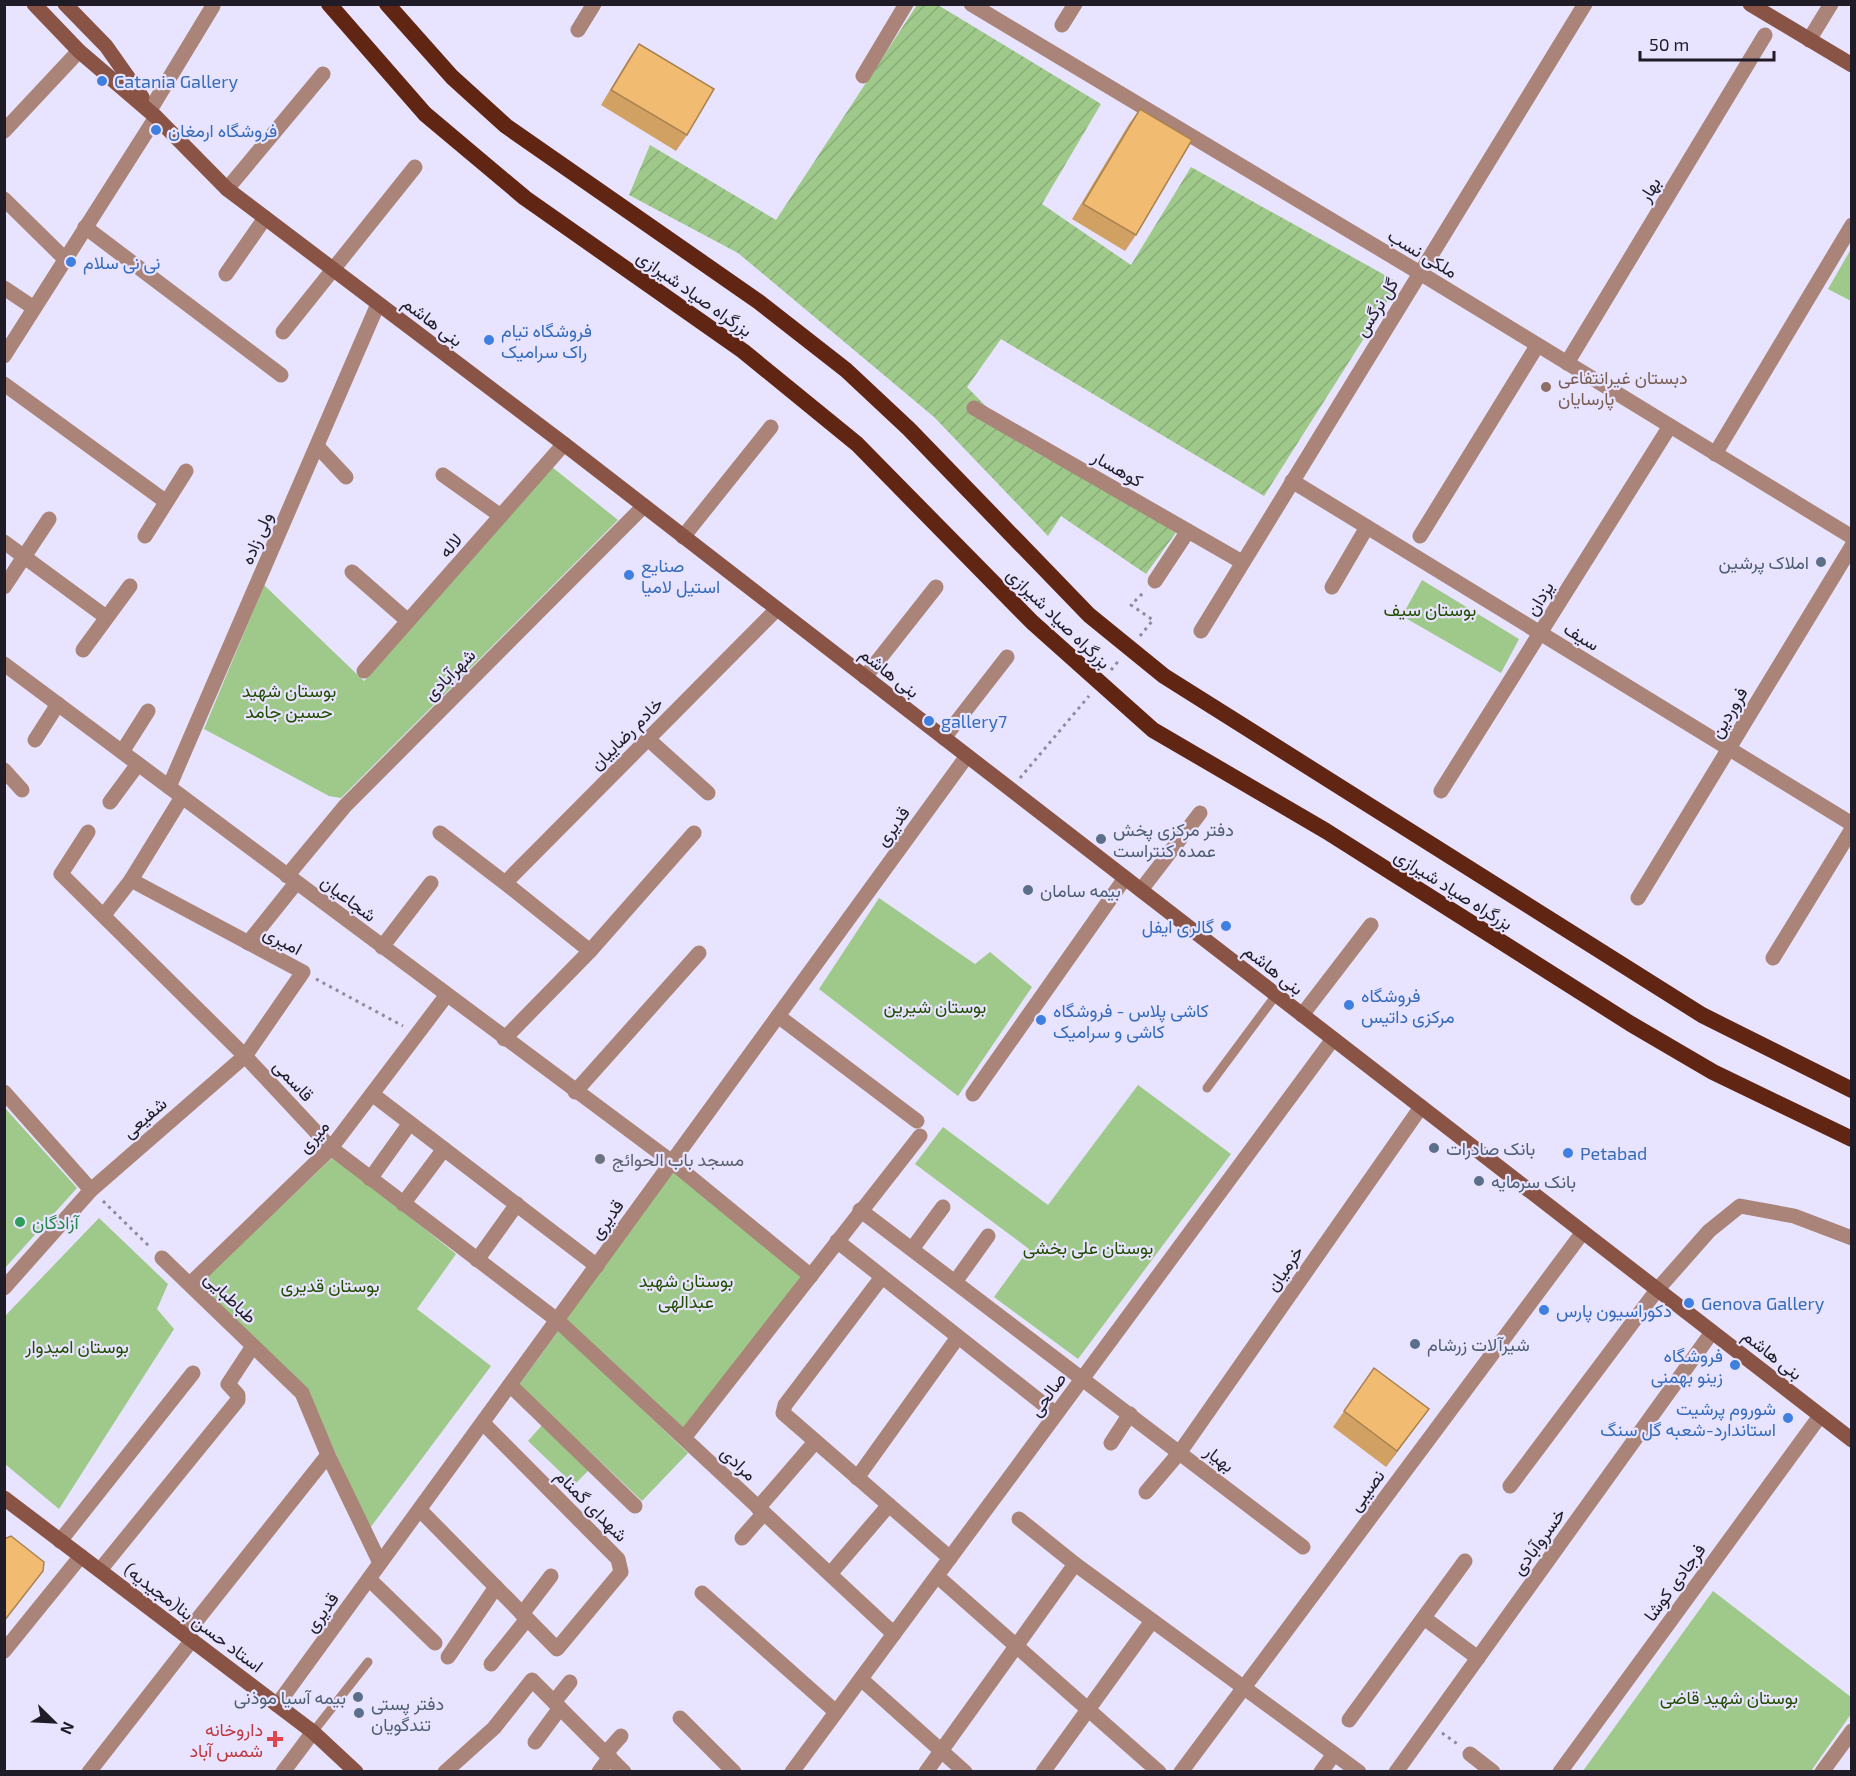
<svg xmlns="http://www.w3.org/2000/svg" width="1856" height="1776" font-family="'Exo 2',Vazirmatn,sans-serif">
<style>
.green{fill:#9fc98a}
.garden{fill:url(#garden-furrows)}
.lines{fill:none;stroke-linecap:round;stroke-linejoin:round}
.path{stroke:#8f8b9f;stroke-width:3;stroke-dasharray:3 4.5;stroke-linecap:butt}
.service{stroke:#aa8479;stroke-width:9}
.minor{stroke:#aa8479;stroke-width:15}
.secondary{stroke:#895445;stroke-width:15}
.trunk{stroke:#612514;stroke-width:16}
.wall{fill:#d0a162}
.shaded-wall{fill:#a98350}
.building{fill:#f2bb72;stroke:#a98350;stroke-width:1.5}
.shop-dot{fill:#3f7fe0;stroke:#e8e3fe;stroke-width:2}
.education-dot{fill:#8d6e63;stroke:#e8e3fe;stroke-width:2}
.service-dot{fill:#5c6f8a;stroke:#e8e3fe;stroke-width:2}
.worship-dot{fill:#6b7280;stroke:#e8e3fe;stroke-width:2}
.leisure-dot{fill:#2e9e5b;stroke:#e8e3fe;stroke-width:2}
.health-dot{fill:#e0444e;stroke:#e8e3fe;stroke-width:2}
.labels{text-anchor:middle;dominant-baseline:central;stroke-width:4.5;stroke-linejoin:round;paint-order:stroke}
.shop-label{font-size:18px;fill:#366cbe;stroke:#e8e3fe;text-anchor:start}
.street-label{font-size:18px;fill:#1f1c28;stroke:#e8e3fe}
.education-label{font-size:18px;fill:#785e54;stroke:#e8e3fe;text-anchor:start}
.service-label{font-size:18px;fill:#4e5e75;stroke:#e8e3fe;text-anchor:start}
.park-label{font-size:18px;fill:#214d00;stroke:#e8e3fe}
.worship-label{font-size:18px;fill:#5b616d;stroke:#e8e3fe;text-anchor:start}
.leisure-label{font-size:18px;fill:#27864d;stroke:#e8e3fe;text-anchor:start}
.health-label{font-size:18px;fill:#be3a42;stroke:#e8e3fe;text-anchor:end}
</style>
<defs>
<pattern id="garden-furrows" width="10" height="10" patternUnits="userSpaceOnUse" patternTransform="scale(1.5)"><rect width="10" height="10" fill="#9fc98a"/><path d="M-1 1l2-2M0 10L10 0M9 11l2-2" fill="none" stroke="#88ac77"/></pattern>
</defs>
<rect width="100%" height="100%" fill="#e8e3fe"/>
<g class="green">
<polygon points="1851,249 1851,301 1828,289"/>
<polygon points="552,467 618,520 341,798 329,796 204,729 264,585 364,681"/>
<polygon points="1422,580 1519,639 1501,673 1402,616"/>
<polygon points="879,898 975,964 990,952 1032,987 958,1096 819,989"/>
<polygon points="1138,1085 1231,1154 1078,1359 994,1297 1029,1249 915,1164 943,1127 1048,1205"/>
<polygon points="4,1107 77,1188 5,1268 4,1268"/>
<polygon points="334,1156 456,1254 417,1309 491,1366 370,1528 305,1387 208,1294 207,1277"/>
<polygon points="671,1170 804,1277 683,1430 563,1319"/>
<polygon points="99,1218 168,1284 157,1309 174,1329 59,1509 5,1464 5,1316"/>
<polygon points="559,1330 688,1453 642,1501 519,1385"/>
<polygon points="544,1423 591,1468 574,1485 528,1441"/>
<polygon points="1713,1591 1851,1697 1851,1714 1811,1771 1583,1771"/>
</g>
<polygon class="garden" points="917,5 938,5 1101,104 1042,204 1131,265 1191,167 1399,283 1264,496 1001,339 967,387 1025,446 1177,531 1146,574 1061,516 1048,536 934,417 738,253 629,195 650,145 776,220"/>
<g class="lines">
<g class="path">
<polyline points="1140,636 1153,620 1131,605 1145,591"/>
<polyline points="1111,670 1120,659"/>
<polyline points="1020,778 1089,696"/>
<polyline points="316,979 403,1026"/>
<polyline points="103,1201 150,1247"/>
<polyline points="1442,1733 1459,1745"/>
</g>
<g class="service">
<polyline points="1207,1088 1276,995"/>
<polyline points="313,1732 368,1662"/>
</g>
<g class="minor">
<polyline points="971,4 1420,273 1852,537"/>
<polyline points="1062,25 1075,4"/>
<polyline points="578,30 594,4"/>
<polyline points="1809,40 1831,4"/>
<polyline points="863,76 906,4"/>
<polyline points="150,110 213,6"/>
<polyline points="4,131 79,51"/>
<polyline points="227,189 323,74"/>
<polyline points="4,199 65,259"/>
<polyline points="85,227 281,375"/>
<polyline points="226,274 265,218"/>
<polyline points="4,288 34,308"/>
<polyline points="283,332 415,167"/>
<polyline points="4,356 156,117"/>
<polyline points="1567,363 1765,35"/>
<polyline points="4,384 165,501"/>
<polyline points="974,408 1242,562"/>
<polyline points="317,446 346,477"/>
<polyline points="1715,454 1852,225"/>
<polyline points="443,475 501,516"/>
<polyline points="1292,481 1852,824"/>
<polyline points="145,536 186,471"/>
<polyline points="1420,536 1537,346"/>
<polyline points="683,537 771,427"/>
<polyline points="4,542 106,617"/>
<polyline points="352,572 408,621"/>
<polyline points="1155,581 1188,531"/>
<polyline points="4,587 49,519"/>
<polyline points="1332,587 1367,527"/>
<polyline points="1201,631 1585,4"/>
<polyline points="83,650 130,586"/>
<polyline points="4,664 672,1162 811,1276"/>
<polyline points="364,671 564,444"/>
<polyline points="865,677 936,587"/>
<polyline points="944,738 1007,657"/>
<polyline points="648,739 708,793"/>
<polyline points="35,740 58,704"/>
<polyline points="122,752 148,711"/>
<polyline points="4,770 22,790"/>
<polyline points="169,787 378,304"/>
<polyline points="1441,791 1670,426"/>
<polyline points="110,802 138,764"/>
<polyline points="88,832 61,874 245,1056 331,1148 557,1320 894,1634"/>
<polyline points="440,833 509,886"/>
<polyline points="287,876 345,806 644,506"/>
<polyline points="1141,890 1200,813"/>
<polyline points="1638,898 1852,546"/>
<polyline points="104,915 131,880 182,797"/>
<polyline points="248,943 296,883"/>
<polyline points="382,947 431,883"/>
<polyline points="590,951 509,886 509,879 777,609"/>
<polyline points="1773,958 1852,829"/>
<polyline points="1302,1015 1371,925"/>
<polyline points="778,1016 917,1121"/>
<polyline points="504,1039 590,951 694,833"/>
<polyline points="4,1092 91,1190"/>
<polyline points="575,1092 699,953"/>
<polyline points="372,1094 597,1266"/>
<polyline points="973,1094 1125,878"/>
<polyline points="370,1179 410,1123"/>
<polyline points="403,1204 444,1149"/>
<polyline points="860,1210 1303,1547"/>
<polyline points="837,1241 1056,1414"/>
<polyline points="912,1249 943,1207"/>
<polyline points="162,1258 302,1393 328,1455 380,1563"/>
<polyline points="477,1260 517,1204"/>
<polyline points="882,1277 785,1405 783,1413 950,1558"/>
<polyline points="955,1282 988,1236"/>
<polyline points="190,1284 331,1148 446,996"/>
<polyline points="4,1288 91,1190 245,1056 303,972 131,880"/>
<polyline points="510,1385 635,1506"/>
<polyline points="684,1438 920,1136"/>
<polyline points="1111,1443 1130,1414"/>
<polyline points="857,1478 958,1337"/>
<polyline points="1510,1486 1657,1290 1709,1231 1740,1206 1794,1216 1852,1238"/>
<polyline points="1146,1492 1180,1452 1421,1107"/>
<polyline points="758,1508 815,1442"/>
<polyline points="420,1510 557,1649 621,1572 618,1559 483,1423"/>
<polyline points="1019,1519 1075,1564 1359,1772"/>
<polyline points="742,1538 764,1513"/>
<polyline points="60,1541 193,1373"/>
<polyline points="100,1570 238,1400 238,1395 228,1384 253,1346"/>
<polyline points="830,1574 889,1505"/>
<polyline points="937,1576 1159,1772"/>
<polyline points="369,1579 435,1643"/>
<polyline points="702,1593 836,1712"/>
<polyline points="522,1614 551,1576"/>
<polyline points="1424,1618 1478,1658"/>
<polyline points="185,1635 328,1455"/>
<polyline points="4,1651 81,1556"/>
<polyline points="448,1657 496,1587"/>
<polyline points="491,1664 527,1619"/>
<polyline points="861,1679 965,1772"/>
<polyline points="554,1702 570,1682"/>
<polyline points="277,1705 967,756"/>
<polyline points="680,1718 734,1772"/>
<polyline points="1349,1720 1465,1561"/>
<polyline points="535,1742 560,1708"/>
<polyline points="606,1753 621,1736"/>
<polyline points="1470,1754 1493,1772"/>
<polyline points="89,1772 192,1640"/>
<polyline points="283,1772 313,1732"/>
<polyline points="445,1772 494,1728 532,1680 624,1772"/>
<polyline points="599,1772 610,1757"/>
<polyline points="792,1772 1333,1039"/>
<polyline points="926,1772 1075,1564"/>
<polyline points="1043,1772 1152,1621"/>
<polyline points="1181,1772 1583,1232"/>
<polyline points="1321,1772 1334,1754"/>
<polyline points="1396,1772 1712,1332"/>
<polyline points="1560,1772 1820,1416"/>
<polyline points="1822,1772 1852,1731"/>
</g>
<g class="secondary">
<polyline points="34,4 79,51 156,117 227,189 564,444 1852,1440"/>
<polyline points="65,4 106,46 142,97"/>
<polyline points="1750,4 1852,65"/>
<polyline points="4,1498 313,1732 356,1772"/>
</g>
<g class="trunk">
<polyline points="329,4 425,114 525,198 743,351 857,444 1032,622 1153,730 1326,831 1631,1024 1713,1072 1852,1139"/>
<polyline points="387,4 452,77 506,126 759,302 846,370 909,429 1089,615 1164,676 1702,1015 1852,1090"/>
</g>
</g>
<g class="wall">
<polygon points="639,44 687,135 676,151 601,105 628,60"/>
<polygon points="1140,109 1136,235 1125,251 1072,219 1129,124"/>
<polygon points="1374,1368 1429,1409 1386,1467 1333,1427"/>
</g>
<polygon class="shaded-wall" points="1429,1409 1418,1424 1386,1467 1397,1451"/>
<g class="building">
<polygon points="639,44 714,89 687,135 611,90"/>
<polygon points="1140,109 1192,140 1136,235 1083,204"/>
<polygon points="1374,1368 1429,1409 1397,1451 1344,1411"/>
<polygon points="11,1536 44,1562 43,1571 4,1621 4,1539"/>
</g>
<g class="shop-dot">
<circle cx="102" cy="81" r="6"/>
<circle cx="156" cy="130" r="6"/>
<circle cx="71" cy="262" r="6"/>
<circle cx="489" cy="340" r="6"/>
<circle cx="629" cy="575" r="6"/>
<circle cx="929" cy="721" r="6"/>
<circle cx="1226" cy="926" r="6"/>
<circle cx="1349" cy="1005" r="6"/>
<circle cx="1041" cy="1020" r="6"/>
<circle cx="1568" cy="1153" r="6"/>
<circle cx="1689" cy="1303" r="6"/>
<circle cx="1544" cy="1310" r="6"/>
<circle cx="1735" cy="1365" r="6"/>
<circle cx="1788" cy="1418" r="6"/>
</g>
<circle class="education-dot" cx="1546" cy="387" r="6"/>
<g class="service-dot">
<circle cx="1821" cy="562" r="6"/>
<circle cx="1101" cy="839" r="6"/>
<circle cx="1028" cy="890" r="6"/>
<circle cx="1434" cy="1148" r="6"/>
<circle cx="1479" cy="1181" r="6"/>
<circle cx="1415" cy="1344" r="6"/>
<circle cx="358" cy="1697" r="6"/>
<circle cx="359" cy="1713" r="6"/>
</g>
<circle class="worship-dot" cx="600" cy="1159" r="6"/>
<circle class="leisure-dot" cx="20" cy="1222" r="6"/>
<path class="health-dot" d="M272 1730h6v6h6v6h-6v6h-6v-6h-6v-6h6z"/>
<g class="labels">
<g class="shop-label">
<text x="114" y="81">Catania Gallery</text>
<text x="168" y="130">فروشگاه ارمغان</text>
<text x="83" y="262">نی نی سلام</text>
<text x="501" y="330">فروشگاه تیام<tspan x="501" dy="21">راک سرامیک</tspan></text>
<text x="641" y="565">صنایع<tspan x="641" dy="21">استیل لامیا</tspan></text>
<text x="941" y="721">gallery7</text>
<text x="1214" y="926" text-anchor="end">گالری ایفل</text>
<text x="1361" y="995">فروشگاه<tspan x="1361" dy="21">مرکزی داتیس</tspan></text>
<text x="1053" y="1010">کاشی پلاس - فروشگاه<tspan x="1053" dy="21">کاشی و سرامیک</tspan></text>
<text x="1580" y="1153">Petabad</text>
<text x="1701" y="1303">Genova Gallery</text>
<text x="1556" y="1310">دکوراسیون پارس</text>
<text x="1723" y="1355" text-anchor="end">فروشگاه<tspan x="1723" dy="21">زینو بهمنی</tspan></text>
<text x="1776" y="1408" text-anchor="end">شوروم پرشیت<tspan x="1776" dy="21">استاندارد-شعبه گل سنگ</tspan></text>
</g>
<g class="street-label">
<text transform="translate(1649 189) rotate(-59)">بهار</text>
<text transform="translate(1423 253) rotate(31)">ملکی نسب</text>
<text transform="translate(695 293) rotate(35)">بزرگراه صیاد شیرازی</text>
<text transform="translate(1376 307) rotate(-58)">گل نرگس</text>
<text transform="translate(433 321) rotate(37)">بنی هاشم</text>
<text transform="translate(1118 468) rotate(30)">کوهسار</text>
<text transform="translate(256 538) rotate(-67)">ولی زاده</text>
<text transform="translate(450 545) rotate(-48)">لاله</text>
<text transform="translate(1539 598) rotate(-58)">یزدان</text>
<text transform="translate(1059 618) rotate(44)">بزرگراه صیاد شیرازی</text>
<text transform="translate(1582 636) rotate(31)">سیف</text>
<text transform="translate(890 672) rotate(38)">بنی هاشم</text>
<text transform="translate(449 674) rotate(-45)">شهرآبادی</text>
<text transform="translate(1728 712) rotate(-59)">فروردین</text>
<text transform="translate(626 733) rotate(-45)">خادم رضاییان</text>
<text transform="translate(892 826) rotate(-54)">قدیری</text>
<text transform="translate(1454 889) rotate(32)">بزرگراه صیاد شیرازی</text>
<text transform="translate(349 898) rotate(37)">شجاعیان</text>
<text transform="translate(283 940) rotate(28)">امیری</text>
<text transform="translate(1274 969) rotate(38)">بنی هاشم</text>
<text transform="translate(294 1080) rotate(47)">قاسمی</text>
<text transform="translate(144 1117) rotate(-41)">شفیعی</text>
<text transform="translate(313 1136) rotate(-48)">میری</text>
<text transform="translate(606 1219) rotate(-54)">قدیری</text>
<text transform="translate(1284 1268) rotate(-55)">خرمیان</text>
<text transform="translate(231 1297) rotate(44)">طباطبایی</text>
<text transform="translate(1773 1354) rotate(38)">بنی هاشم</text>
<text transform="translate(1047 1394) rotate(-54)">صالحی</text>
<text transform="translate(1220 1458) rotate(38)">بهیار</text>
<text transform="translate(739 1463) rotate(43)">مرادی</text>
<text transform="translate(1366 1490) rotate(-53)">نصیبی</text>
<text transform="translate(592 1505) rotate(45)">شهدای گمنام</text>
<text transform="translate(1538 1541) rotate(-54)">خسروآبادی</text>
<text transform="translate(1674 1582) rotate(-54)">فرجادی کوشا</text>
<text transform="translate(321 1612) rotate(-54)">قدیری</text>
<text transform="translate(194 1617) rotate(37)">استاد حسن بنا(مجیدیه)</text>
</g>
<g class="education-label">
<text x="1558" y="377">دبستان غیرانتفاعی<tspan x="1558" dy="21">پارسایان</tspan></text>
</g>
<g class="service-label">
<text x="1809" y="562" text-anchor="end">املاک پرشین</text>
<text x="1113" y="829">دفتر مرکزی پخش<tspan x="1113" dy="21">عمده کنتراست</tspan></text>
<text x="1040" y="890">بیمه سامان</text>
<text x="1446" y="1148">بانک صادرات</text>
<text x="1491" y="1181">بانک سرمایه</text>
<text x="1427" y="1344">شیرآلات زرشام</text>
<text x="346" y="1697" text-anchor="end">بیمه آسیا موذنی</text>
<text x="371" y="1703">دفتر پستی<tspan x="371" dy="21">تندگویان</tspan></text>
</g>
<g class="park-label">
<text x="1430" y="609">بوستان سیف</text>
<text x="289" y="690">بوستان شهید<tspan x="289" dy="21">حسین جامد</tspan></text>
<text x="935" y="1006">بوستان شیرین</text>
<text x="1088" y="1247">بوستان علی بخشی</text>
<text x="686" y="1280">بوستان شهید<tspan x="686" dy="21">عبدالهی</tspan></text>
<text x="330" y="1285">بوستان قدیری</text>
<text x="77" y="1346">بوستان امیدوار</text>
<text x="1729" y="1697">بوستان شهید قاضی</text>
</g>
<g class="worship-label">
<text x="612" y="1159">مسجد باب الحوائج</text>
</g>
<g class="leisure-label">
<text x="32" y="1222">آزادگان</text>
</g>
<g class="health-label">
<text x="263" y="1729">داروخانه<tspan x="263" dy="21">شمس آباد</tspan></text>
</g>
</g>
<rect width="1856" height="1776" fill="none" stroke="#1f1c28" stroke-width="12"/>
<g transform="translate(54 1722) rotate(114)" stroke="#e8e3fe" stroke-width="4.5" paint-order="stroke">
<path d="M0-4.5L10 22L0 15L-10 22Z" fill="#1f1c28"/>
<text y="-9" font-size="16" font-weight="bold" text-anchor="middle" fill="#1f1c28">N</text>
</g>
<path d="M1640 51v9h134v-9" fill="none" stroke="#1f1c28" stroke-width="3"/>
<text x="1649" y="51" font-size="18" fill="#1f1c28" stroke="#e8e3fe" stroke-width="4.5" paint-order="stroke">50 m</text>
</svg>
